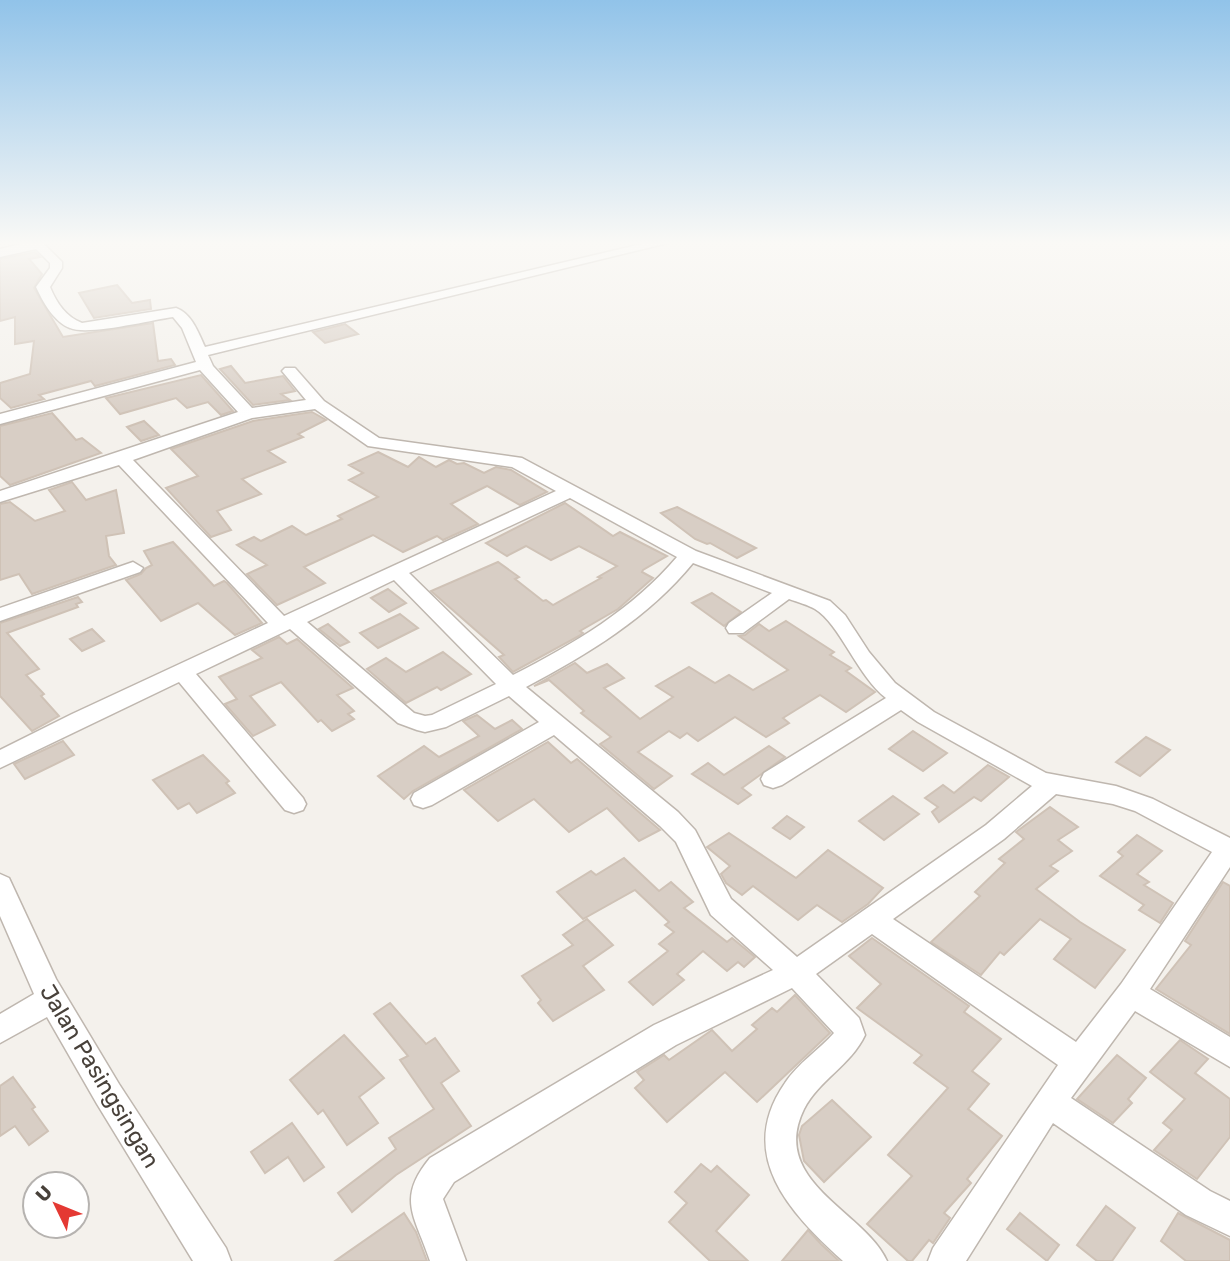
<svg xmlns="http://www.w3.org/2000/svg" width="1230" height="1261" font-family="Rubik,sans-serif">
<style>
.building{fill:#d8cec5;stroke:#cfc2b6;stroke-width:2}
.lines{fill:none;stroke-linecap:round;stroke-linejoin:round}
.street-casing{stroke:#bfb7af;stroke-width:3}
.street{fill:#fff;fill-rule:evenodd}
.labels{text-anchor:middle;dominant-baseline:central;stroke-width:5;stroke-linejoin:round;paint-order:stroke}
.near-street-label{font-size:23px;fill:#48413a;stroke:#fff}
</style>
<rect width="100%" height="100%" fill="#f4f1ec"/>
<g class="building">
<polygon points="35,252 40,257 29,259 42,274 34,288 63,337 153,323 158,361 171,359 175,365 95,386 91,381 39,395 44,399 11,408 0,398 0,383 30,374 34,341 15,344 15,317 0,321 0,259"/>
<polygon points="117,285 132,303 150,300 151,309 94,318 79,293"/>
<polygon points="345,324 358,334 325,343 313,332"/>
<polygon points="231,366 245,383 283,376 295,391 281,394 290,400 253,405 220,369"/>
<polygon points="201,375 233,411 221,415 208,402 187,408 176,398 120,414 106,398"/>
<polygon points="312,412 326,420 298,434 303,437 268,451 285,462 242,479 261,494 217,511 231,530 211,537 166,488 198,476 171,449 253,421"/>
<polygon points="52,413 76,440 82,438 101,453 10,485 0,476 0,426"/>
<polygon points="144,421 159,435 141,441 127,427"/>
<polygon points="378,452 408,467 419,457 436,467 449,460 457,464 464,463 484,473 496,467 511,470 547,492 520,505 487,486 451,504 478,524 443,540 437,536 403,552 373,535 304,567 325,583 277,605 247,574 267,565 237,545 254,537 261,541 292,526 306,535 342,519 338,516 378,497 349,480 363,473 349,465"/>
<polygon points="72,482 86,500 116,490 124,533 106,536 109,556 116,565 32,594 19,574 0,580 0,504 10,502 35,521 65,511 49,490"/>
<polygon points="565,503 613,536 620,532 667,556 643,570 642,572 653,578 618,609 580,631 583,633 579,636 513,672 499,657 504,655 431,591 498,562 519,577 515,579 543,601 546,600 553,605 601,578 598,577 617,566 579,546 551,560 526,546 507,556 486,543"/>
<polygon points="677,507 756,548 737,558 710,543 707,544 695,539 661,513"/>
<polygon points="173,542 214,586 224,581 227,583 262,623 235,635 198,603 161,621 126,580 141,574 146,568 152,565 144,551"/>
<polygon points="388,589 406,603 389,612 371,598"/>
<polygon points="712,593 741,612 724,626 692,603"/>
<polygon points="78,597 82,602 76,604 78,607 7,633 39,669 26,675 44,694 41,696 59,716 32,731 0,696 0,623"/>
<polygon points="400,614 418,628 378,648 360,633"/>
<polygon points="786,621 834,652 830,655 851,668 846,671 875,692 846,712 820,695 783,718 789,723 766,737 735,717 698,741 687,733 680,738 669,731 638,752 672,776 654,789 600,744 611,737 581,713 584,711 549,680 534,686 575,663 587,673 607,664 624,678 604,688 640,719 673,697 656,686 689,667 715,683 729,675 753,690 788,670 739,636 745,635 759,624 769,631"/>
<polygon points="328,624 349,642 340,646 319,629"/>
<polygon points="92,629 104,641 82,651 70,639"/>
<polygon points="279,637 287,644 297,639 353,688 337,695 354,711 348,714 354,719 332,731 321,720 318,722 281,682 250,696 275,725 253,736 225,704 237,699 219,677 262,658 252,650"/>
<polygon points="443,652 471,674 441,690 437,687 406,703 367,669 386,658 406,672"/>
<polygon points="477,715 495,729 512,720 522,729 413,791 404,799 378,776 424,746 439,757 479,736 463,721"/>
<polygon points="913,731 947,753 923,771 889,749"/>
<polygon points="1146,737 1170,750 1140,776 1116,762"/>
<polygon points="63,741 74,755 25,779 14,764"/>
<polygon points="548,742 571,763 577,759 660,830 639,841 607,808 569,832 534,799 498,821 464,790"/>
<polygon points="769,746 785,757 742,788 751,795 738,804 692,774 708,763 724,775"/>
<polygon points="203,755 229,781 226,783 235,793 197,813 189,803 178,809 153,780"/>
<polygon points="988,765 1009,777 981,801 974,797 939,822 932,812 938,807 925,798 943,785 954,793"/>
<polygon points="893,796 919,814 884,840 859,821"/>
<polygon points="1050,807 1078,827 1058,840 1072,851 1050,866 1058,871 1036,889 1080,922 1125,950 1095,988 1054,959 1071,939 1040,919 1004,955 1000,952 981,975 931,942 980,896 975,892 1005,863 999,859 1024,839 1016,832"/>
<polygon points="787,816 804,827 790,839 773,828"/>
<polygon points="729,833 796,878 828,850 883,888 868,904 842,922 817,905 798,920 753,886 742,895 726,883 721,874 730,866 707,847"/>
<polygon points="1137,835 1162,851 1137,874 1149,882 1144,885 1173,903 1160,923 1139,910 1144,905 1100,876 1123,856 1118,852"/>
<polygon points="624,858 659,891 671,882 693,902 684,908 727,942 732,938 755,957 744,967 738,962 727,971 703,951 677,974 684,980 653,1005 629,982 668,951 659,944 674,932 665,925 669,922 635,890 583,919 557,892 591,871 596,875"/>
<polygon points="1223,882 1230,886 1230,1034 1156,989 1191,945 1185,941"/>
<polygon points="587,919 613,945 583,966 604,990 553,1021 538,1003 541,1000 522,976 573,945 563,935"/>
<polygon points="872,938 969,1006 964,1012 1001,1039 972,1071 989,1084 968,1109 1002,1136 967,1179 971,1183 944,1213 950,1218 933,1243 929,1240 912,1261 908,1261 867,1224 912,1176 888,1155 948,1088 914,1063 922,1055 857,1008 881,984 849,956"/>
<polygon points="795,995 830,1033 757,1102 725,1072 667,1122 635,1088 644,1080 637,1072 664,1055 669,1060 712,1030 732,1051 757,1029 752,1025 772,1008 777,1012"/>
<polygon points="390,1003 426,1044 435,1038 459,1071 441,1083 471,1126 396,1175 352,1212 338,1193 396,1149 389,1138 434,1109 400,1060 408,1056 374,1014"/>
<polygon points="344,1035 384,1078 359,1097 378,1123 347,1145 323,1110 318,1114 290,1080"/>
<polygon points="1180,1040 1208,1059 1195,1073 1230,1099 1230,1137 1197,1179 1154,1150 1172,1130 1163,1123 1185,1099 1150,1072"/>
<polygon points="1117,1055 1146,1078 1128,1099 1132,1103 1113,1123 1077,1099"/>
<polygon points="13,1077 35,1107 32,1109 48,1131 29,1145 15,1126 0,1136 0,1086"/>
<polygon points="832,1100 871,1137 824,1182 804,1161 799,1135 802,1126"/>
<polygon points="292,1123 324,1167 304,1181 288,1157 265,1173 251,1152"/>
<polygon points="701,1164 711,1172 717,1166 749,1195 716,1231 748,1261 710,1261 669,1222 687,1203 675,1192"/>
<polygon points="1106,1206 1135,1228 1112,1261 1097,1261 1077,1245"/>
<polygon points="404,1213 416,1232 427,1261 335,1261"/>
<polygon points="1020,1213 1059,1245 1047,1261 1007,1229"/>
<polygon points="1178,1213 1230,1240 1230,1261 1186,1261 1161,1241"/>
<polygon points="808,1230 821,1244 839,1261 782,1261"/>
</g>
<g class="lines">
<defs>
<g id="street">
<path d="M29,242h13l20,20v6l-12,19c6,15 16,30 32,36l94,-15c16,6 22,24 29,39l445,-105h22l-464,113 5,11 39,42 54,-8 -24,-29 3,-3h10l29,33 55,37 143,20 174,93 134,50 15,14 24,37 26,31 39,29 112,61 70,13 37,13 77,39v29l-80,122 80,48v30l-95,-56 -64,87 139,93 20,10v35l-44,-21 -133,-92 -87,138h-38l5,-13 125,-183 -186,-131 -56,40 43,44 6,17c-14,30 -46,45 -61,74 -36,73 62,103 83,152h-44c-53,-48 -108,-106 -58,-178 13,-20 34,-33 49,-50l-42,-45 -116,57 -222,137 -11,17 23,62h-36c-15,-45 -34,-62 0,-103l224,-133 119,-55 -62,-55 -35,-73 -16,-16 -106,-91 -122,70 -9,3 -9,-3 -3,-6 3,-6 125,-71 -30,-26 -63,31 -21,5 -8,-2 -19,-7 -108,-94 -94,45 107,124 3,6 -3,6 -9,3 -9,-3 -106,-128 -179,86v-18l72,-36 196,-91 -149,-158 -119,37v-11l238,-79 -38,-42 -200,54v-10l196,-52 -14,-34 -9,-11c-22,3 -85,19 -103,11 -16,-6 -27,-26 -34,-41l14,-19v-5l-14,-14 -36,8v-8zM315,409l53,37 144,21 44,24 -272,125 -151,-156 119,-42zM570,498l107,59c-44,52 -103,87 -164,118l-104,-102zM693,563l79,30 -43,30 -3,5 3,5h14l46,-34c9,3 19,6 26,10 25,15 43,68 71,89l-122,75 -3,6 3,6 9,3 9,-3 119,-75 17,12 114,64 -46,39 -189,132 -66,-58 -36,-69 -17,-18 -152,-125c62,-33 122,-69 167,-124zM394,580l102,104 -64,31 -7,1 -11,-3 -107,-91zM1056,794l57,10 22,7 77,41 -91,132 -45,58 -183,-123 111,-80z"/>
<polygon points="133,562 143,568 140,572 0,621 0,608"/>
<polygon points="0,874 9,878 56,979 119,1084 226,1248 231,1261 193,1261 97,1104 47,1017 0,1043 0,1014 34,994 0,916"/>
</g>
</defs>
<use href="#street" class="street-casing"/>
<use href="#street" class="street"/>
</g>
<linearGradient id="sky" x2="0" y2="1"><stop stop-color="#91c3e9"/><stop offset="0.58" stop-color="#faf9f6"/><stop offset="1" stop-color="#faf9f6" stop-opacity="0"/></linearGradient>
<rect width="1230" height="419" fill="url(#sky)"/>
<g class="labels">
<g class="near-street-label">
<text transform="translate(100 1076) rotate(59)">Jalan Pasingsingan</text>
</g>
</g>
<g transform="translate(56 1205) rotate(313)"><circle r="33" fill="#ffffff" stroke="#b6b3b0" stroke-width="2"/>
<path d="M0-5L12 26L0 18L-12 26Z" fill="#e43933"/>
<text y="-10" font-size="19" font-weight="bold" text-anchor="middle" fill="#48413a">U</text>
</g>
</svg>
